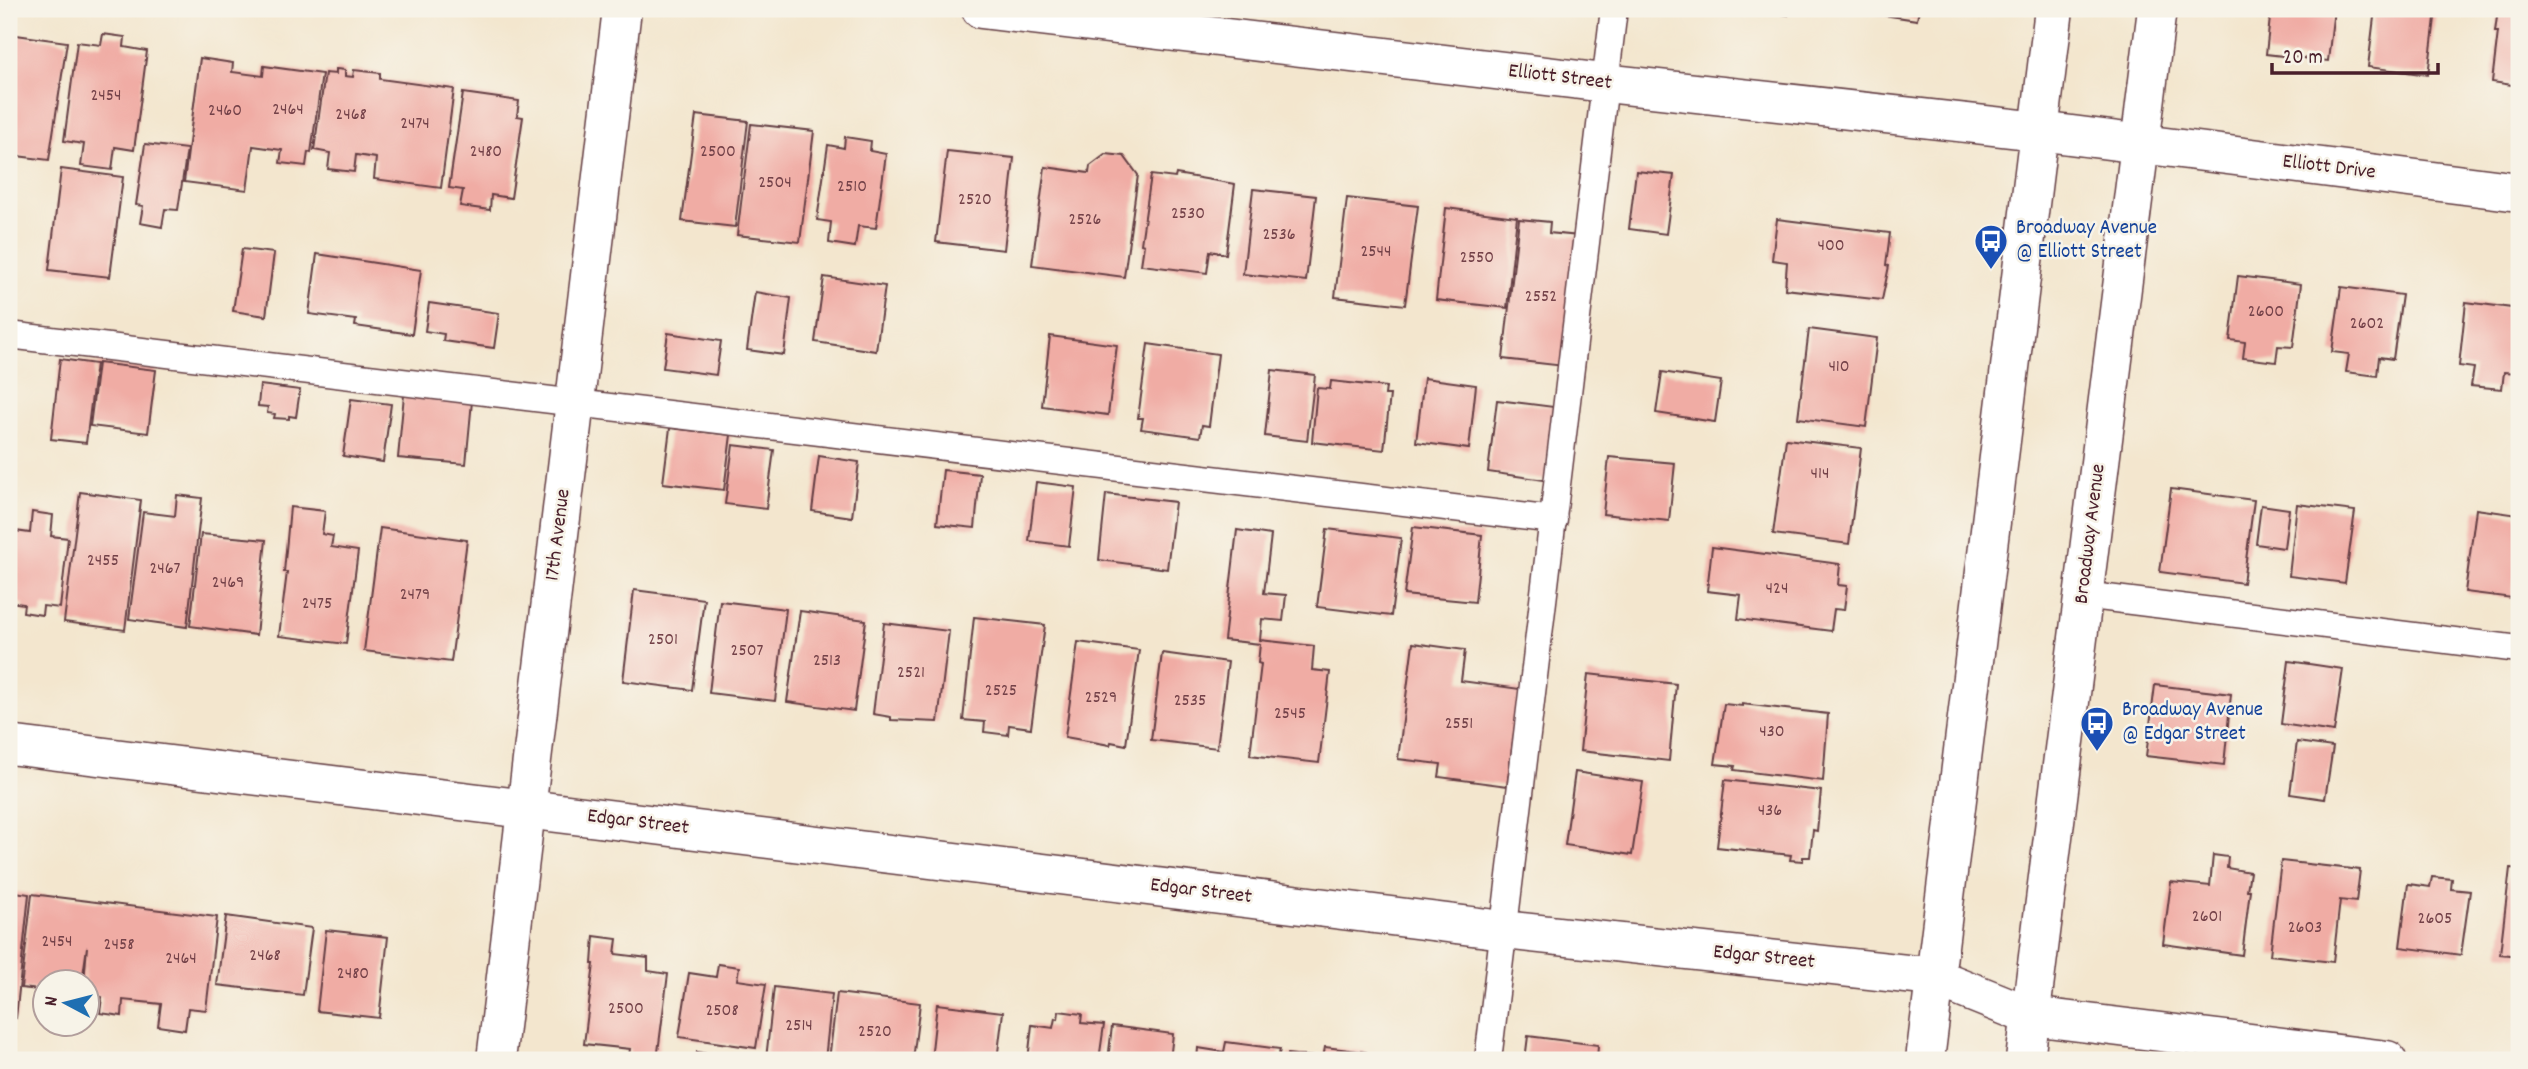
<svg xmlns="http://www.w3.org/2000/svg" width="2528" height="1069" font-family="Dekko,sans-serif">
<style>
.building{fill:#f0aca4}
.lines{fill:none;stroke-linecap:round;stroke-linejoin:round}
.service-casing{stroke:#633d43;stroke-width:29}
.minor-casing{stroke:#633d43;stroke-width:41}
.tertiary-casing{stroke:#633d43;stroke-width:41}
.service{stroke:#fff;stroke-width:26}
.minor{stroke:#fff;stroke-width:38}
.tertiary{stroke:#fff;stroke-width:38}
.labels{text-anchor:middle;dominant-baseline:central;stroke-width:5;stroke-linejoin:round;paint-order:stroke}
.number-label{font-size:18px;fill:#744249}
.street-label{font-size:21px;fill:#4a1f2b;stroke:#f7f3e8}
.transit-label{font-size:21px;fill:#164399;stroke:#f7f3e8;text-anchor:start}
</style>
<rect width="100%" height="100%" fill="#f7f3e8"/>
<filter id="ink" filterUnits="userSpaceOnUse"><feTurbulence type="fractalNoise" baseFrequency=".0143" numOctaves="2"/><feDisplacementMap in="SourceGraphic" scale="14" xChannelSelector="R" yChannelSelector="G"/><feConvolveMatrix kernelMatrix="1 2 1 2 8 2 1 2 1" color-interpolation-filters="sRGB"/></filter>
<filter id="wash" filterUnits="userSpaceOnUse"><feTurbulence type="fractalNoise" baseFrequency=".00686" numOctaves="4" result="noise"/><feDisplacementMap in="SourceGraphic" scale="28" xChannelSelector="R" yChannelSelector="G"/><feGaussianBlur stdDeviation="1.57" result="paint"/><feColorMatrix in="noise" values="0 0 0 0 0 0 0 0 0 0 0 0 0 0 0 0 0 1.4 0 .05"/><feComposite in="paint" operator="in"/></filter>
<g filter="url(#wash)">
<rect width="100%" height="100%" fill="#f3e6ce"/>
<g id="blocks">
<g class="building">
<polygon points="1756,9 1789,9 1788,15"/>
<polygon points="1844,9 1919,9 1917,20"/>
<polygon points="2271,9 2334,9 2328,61 2266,54"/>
<polygon points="2375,9 2436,10 2428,75 2368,67"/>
<polygon points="2498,9 2519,9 2519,86 2492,82 2498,32 2495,32"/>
<polygon points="9,34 67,42 49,160 9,155"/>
<polygon points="103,34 125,37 124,47 147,51 134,150 115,147 112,170 81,166 84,144 64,141 77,42 101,45"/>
<polygon points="200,58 233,63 232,72 263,76 264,66 322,74 311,153 308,152 306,166 280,163 282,150 253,146 247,190 184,182"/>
<polygon points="336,69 345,70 345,76 353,77 354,70 380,73 380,79 454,89 441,188 374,179 376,158 356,155 354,172 328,169 330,153 314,150 325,73 336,74"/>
<polygon points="463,93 519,101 517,116 523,117 511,198 491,195 490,210 460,206 463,190 449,188"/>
<polygon points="696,115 748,121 735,227 682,221"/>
<polygon points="751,124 814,131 800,242 737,235"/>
<polygon points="845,137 871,141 870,151 886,154 876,228 858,226 855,247 829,243 831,222 817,220 828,145 844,148"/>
<polygon points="145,144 187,149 178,210 165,209 162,227 140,223 143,206 136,205"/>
<polygon points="947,151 1014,158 1004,250 936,242"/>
<polygon points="1106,154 1124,156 1138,175 1124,277 1032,265 1045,167 1089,173 1090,166"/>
<polygon points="61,169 123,177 110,277 49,270"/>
<polygon points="1636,171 1674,175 1666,234 1629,229"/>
<polygon points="1176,174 1235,184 1226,254 1210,251 1207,273 1141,265 1144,245 1141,244 1151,175 1175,178"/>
<polygon points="1253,189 1316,196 1306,281 1243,274"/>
<polygon points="1347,198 1418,206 1405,305 1335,297"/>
<polygon points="1446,208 1517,217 1507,308 1436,300"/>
<polygon points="1519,219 1550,222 1549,233 1579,236 1564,366 1503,359"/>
<polygon points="1777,219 1890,233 1886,265 1889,266 1882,300 1785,289 1787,262 1772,260"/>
<polygon points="242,249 274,253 266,316 233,311"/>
<polygon points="317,254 421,270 412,334 355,326 356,320 309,314"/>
<polygon points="2238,276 2301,284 2293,347 2278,346 2276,362 2243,358 2245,342 2230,340"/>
<polygon points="824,277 885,286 876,351 815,342"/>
<polygon points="2341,287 2402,295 2393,359 2379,357 2377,376 2346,372 2349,354 2332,352"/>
<polygon points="755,292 791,298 784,355 747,350"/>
<polygon points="2466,302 2519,309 2519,373 2504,372 2502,389 2471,386 2474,368 2459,366"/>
<polygon points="429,303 499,313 494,348 443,341 444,334 425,331"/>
<polygon points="1809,329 1877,338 1866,427 1798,418"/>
<polygon points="668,333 721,341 716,375 663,368"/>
<polygon points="1050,336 1117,345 1108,415 1042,406"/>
<polygon points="1148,344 1218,354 1209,426 1202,425 1200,437 1141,429 1143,418 1138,418"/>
<polygon points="60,359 96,364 86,443 51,439"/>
<polygon points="98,363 156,370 148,433 90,426"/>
<polygon points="1272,370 1315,375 1307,441 1265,436"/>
<polygon points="1662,372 1721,381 1715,422 1656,413"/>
<polygon points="1424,378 1476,385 1469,449 1416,442"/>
<polygon points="1331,381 1386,387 1385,395 1390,395 1384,450 1312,442 1317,388 1330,389"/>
<polygon points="260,385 300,390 296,417 289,416 289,419 274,418 275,414 267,413 268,407 258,406"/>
<polygon points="404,395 472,401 466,464 398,458"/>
<polygon points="351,399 391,404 383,462 343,456"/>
<polygon points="1497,400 1554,407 1545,480 1488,472"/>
<polygon points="670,428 731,435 724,490 663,483"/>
<polygon points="1786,439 1861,448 1849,544 1773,534"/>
<polygon points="733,445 774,450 766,509 725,504"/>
<polygon points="819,456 859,462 852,517 812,511"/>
<polygon points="1609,457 1675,463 1669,521 1603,514"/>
<polygon points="943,470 980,474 975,528 937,524"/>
<polygon points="1036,482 1076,487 1069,546 1029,541"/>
<polygon points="2171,489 2254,500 2243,583 2160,572"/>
<polygon points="80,492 141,500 125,630 64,622"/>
<polygon points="1106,494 1175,502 1167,569 1099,560"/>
<polygon points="177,495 202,498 187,627 129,619 143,512 175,516"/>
<polygon points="2297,504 2355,511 2345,583 2289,576"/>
<polygon points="2261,505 2289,509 2284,548 2256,544"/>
<polygon points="290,507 325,511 322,534 333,536 331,547 358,551 346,644 279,636 287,572 284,572"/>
<polygon points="2476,509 2519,515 2519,545 2512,598 2465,592"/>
<polygon points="32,512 53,515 51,536 68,538 60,608 43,606 42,615 23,612 24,604 9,602 15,531 30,533"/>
<polygon points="1413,527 1482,535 1475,602 1404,595"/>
<polygon points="380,528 467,540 451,662 364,651"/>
<polygon points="1327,529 1401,538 1391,616 1317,607"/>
<polygon points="1237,530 1271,535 1264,593 1286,595 1283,621 1262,619 1260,640 1314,646 1312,670 1330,672 1319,763 1250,755 1261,664 1258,663 1260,644 1224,640"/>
<polygon points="201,534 266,540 256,635 190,626"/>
<polygon points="1712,547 1840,564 1838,585 1847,586 1844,610 1834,609 1831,631 1738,619 1741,595 1707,591"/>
<polygon points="634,590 704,599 692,690 623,681"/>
<polygon points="720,601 786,609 775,701 709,693"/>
<polygon points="800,611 866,620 854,711 787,702"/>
<polygon points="974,617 1045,625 1031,728 1009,725 1008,735 984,732 985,722 963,720"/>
<polygon points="884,623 949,631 938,722 891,720 891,717 873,714"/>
<polygon points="1078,642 1139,650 1126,745 1111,742 1110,745 1065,737"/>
<polygon points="1413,643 1465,650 1461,681 1520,689 1507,786 1439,777 1441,764 1398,759"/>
<polygon points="1162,653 1228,662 1217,748 1151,740"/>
<polygon points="2289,661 2343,669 2334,732 2281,724"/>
<polygon points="1588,674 1676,684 1669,761 1580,751"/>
<polygon points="2155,685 2231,694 2224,765 2146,756"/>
<polygon points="1724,704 1742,706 1742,704 1828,714 1823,781 1734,770 1735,766 1715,764"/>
<polygon points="2297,742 2333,747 2325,799 2290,794"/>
<polygon points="1575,772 1643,782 1632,855 1565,845"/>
<polygon points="1725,780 1821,791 1817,831 1813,830 1810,857 1803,857 1803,861 1790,860 1791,855 1717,847"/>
<polygon points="2213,855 2228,857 2227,868 2250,872 2247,890 2250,890 2242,955 2163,944 2171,882 2210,886"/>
<polygon points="2281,861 2360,870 2356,902 2340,900 2333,962 2270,955"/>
<polygon points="2510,868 2519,869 2519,956 2500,954"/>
<polygon points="2432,877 2452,879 2451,889 2470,891 2461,955 2400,947 2408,884 2430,887"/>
<polygon points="9,891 29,894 16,1018 9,1017"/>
<polygon points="32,894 217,917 206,1010 188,1008 185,1030 158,1026 161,1004 123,1000 122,1016 100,1013 102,997 88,995 88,982 84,982 87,947 82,982 46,982 46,1007 37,1006 39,990 21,988"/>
<polygon points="226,916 312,928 303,995 217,985"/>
<polygon points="326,930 388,937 379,1018 317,1011"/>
<polygon points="594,936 617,939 615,954 648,958 648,971 668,974 657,1060 624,1060 624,1056 629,1056 630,1049 584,1044 594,964 592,964"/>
<polygon points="718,964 739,967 737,980 766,984 756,1048 679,1037 689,973 716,977"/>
<polygon points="774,987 832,994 825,1060 766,1059"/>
<polygon points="837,993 920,1003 913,1060 829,1060"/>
<polygon points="937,1004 1003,1012 997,1060 931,1060"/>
<polygon points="1059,1011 1082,1014 1081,1023 1104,1025 1099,1060 1028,1060 1032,1025 1053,1028 1055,1018 1058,1019"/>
<polygon points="1112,1026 1173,1034 1170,1060 1108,1060"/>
<polygon points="1528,1036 1598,1045 1597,1060 1525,1060"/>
<polygon points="1226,1042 1280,1049 1278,1060 1197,1060 1198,1048 1224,1052"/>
<polygon points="1325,1047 1366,1052 1365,1060 1287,1060 1288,1054 1323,1058"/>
<polygon points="697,1052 720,1056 719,1060 696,1060"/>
</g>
</g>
</g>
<g filter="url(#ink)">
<use href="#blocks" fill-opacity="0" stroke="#633d43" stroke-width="2"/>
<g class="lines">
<defs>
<g id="service">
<polyline points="9,335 1554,520"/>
<polyline points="2083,595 2519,649"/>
<polyline points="1488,1060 1614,9"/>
</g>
<g id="minor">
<polyline points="981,9 1605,83 2039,131 2519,192"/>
<polyline points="9,745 1504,930 1934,977 2031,1016 2387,1060"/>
<polyline points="496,1060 622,9"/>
</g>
<g id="tertiary">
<polyline points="1925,1060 2054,9"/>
<polyline points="2025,1060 2157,9"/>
</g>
</defs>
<use href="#service" class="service-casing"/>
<use href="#minor" class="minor-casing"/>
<use href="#tertiary" class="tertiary-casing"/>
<use href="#service" class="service"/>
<use href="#minor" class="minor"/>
<use href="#tertiary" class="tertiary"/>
</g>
</g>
<defs>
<symbol id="bus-pin" viewBox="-11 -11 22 30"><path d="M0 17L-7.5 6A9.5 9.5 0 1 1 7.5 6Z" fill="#1a4fb4" stroke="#f7f3e8"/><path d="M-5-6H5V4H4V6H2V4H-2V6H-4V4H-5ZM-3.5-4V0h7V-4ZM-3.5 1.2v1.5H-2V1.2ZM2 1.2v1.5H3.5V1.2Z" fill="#fff"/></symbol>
</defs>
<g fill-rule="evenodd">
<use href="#bus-pin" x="1972" y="222" width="38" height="52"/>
<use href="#bus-pin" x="2078" y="704" width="38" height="52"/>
</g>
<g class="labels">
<g class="number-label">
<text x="106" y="96">2454</text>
<text x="288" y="110">2464</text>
<text x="225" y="111">2460</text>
<text x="351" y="115">2468</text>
<text x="415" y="124">2474</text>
<text x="486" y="152">2480</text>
<text x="718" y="152">2500</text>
<text x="775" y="183">2504</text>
<text x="852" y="187">2510</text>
<text x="975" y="200">2520</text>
<text x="1188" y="214">2530</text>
<text x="1085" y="220">2526</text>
<text x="1279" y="235">2536</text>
<text x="1831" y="246">400</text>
<text x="1376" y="252">2544</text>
<text x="1477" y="258">2550</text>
<text x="1541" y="297">2552</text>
<text x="2266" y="312">2600</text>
<text x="2367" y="324">2602</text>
<text x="1839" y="367">410</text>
<text x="1820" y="474">414</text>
<text x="103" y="561">2455</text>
<text x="165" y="569">2467</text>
<text x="228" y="583">2469</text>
<text x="1777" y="589">424</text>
<text x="415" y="595">2479</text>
<text x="317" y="604">2475</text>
<text x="663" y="640">2501</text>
<text x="747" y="651">2507</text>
<text x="827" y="661">2513</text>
<text x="911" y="673">2521</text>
<text x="1001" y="691">2525</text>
<text x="1101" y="698">2529</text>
<text x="1190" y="701">2535</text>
<text x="1290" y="714">2545</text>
<text x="1459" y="724">2551</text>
<text x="1772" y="732">430</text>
<text x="1770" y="811">436</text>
<text x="2207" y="917">2601</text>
<text x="2435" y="919">2605</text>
<text x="2305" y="928">2603</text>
<text x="57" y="942">2454</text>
<text x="119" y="945">2458</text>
<text x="265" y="956">2468</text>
<text x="181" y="959">2464</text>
<text x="353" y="974">2480</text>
<text x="626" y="1009">2500</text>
<text x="722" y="1011">2508</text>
<text x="799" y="1026">2514</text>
<text x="875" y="1032">2520</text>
</g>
<g class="street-label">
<text transform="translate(1560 78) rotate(7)">Elliott Street</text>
<text transform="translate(2329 168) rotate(7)">Elliott Drive</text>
<text transform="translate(2091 534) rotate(-83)">Broadway Avenue</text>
<text transform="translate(559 535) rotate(-83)">17th Avenue</text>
<text transform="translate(638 823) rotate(7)">Edgar Street</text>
<text transform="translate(1201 892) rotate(7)">Edgar Street</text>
<text transform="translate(1764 958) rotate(6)">Edgar Street</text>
</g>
<g class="transit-label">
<text x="2016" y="229">Broadway Avenue<tspan x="2016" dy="24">@ Elliott Street</tspan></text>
<text x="2122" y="711">Broadway Avenue<tspan x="2122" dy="24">@ Edgar Street</tspan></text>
</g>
</g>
<rect width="2528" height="1069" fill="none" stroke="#f7f3e8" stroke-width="35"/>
<g transform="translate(66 1003) rotate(277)"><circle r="33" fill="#f7f3e8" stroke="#b29e9c" stroke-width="2"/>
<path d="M0-5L12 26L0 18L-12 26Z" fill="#1f6fb2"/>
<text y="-10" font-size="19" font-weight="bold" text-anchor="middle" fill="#4a1f2b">N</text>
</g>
<path d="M2272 63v10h166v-10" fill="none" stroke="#4a1f2b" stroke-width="3.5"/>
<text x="2283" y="63" font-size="21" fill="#4a1f2b" stroke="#f7f3e8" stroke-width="5" paint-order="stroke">20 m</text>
</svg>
